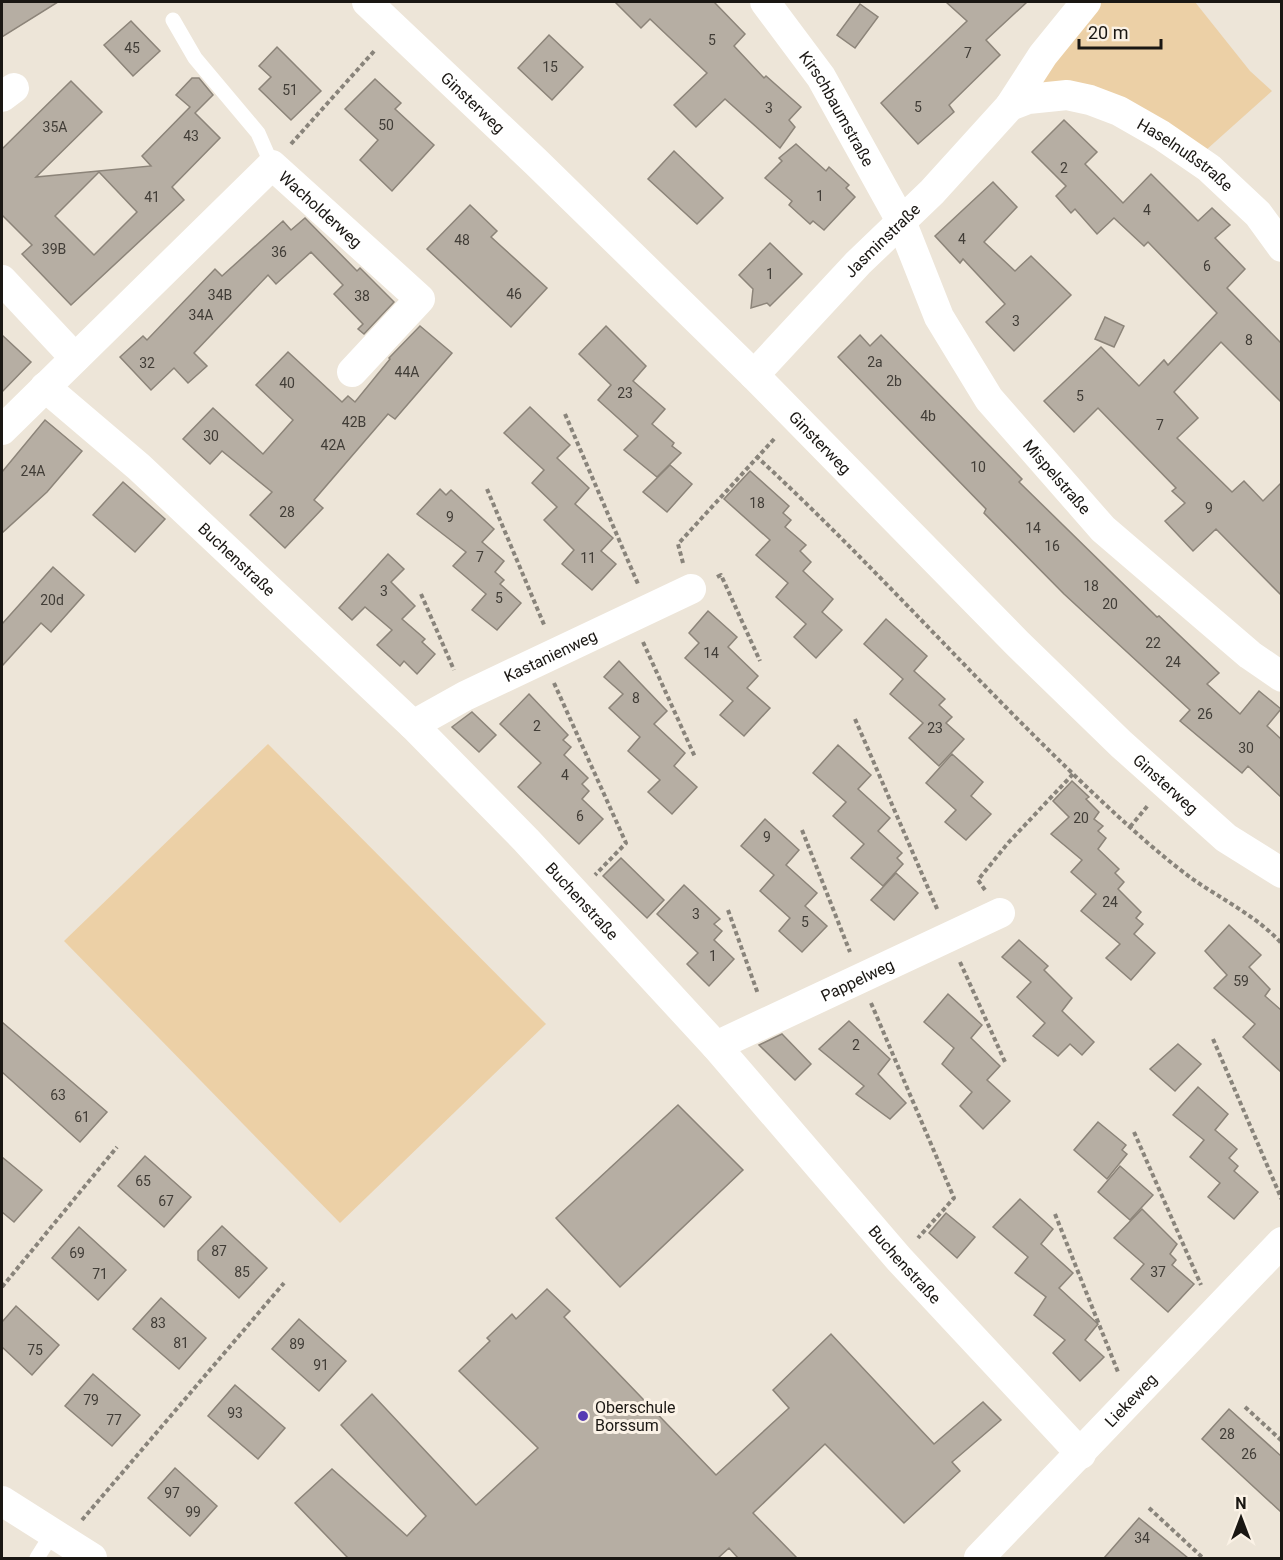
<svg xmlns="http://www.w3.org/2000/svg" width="1283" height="1560" font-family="Roboto,sans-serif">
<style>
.green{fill:#ecd0a6}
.building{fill:#b6aea3;stroke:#8c8479;stroke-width:1.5;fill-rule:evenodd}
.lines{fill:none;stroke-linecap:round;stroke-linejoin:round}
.path{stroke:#89847b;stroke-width:4;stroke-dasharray:4.5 3;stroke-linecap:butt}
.lane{stroke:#fff;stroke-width:15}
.street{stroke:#fff;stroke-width:30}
.poi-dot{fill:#573bb3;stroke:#fbf2e6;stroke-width:2}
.labels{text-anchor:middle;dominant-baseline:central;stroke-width:6;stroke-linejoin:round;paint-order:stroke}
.number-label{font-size:14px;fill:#413d37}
.street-label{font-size:16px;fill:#1a1713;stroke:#fbf2e6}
.poi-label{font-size:16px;fill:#1a1713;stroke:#fbf2e6;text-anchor:start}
</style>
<rect width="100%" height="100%" fill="#ede5d8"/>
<g class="green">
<polygon points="1086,2 1195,2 1250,71 1272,91 1196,159 1048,95 1029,73"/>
<polygon points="268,744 546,1024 340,1223 64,941"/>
</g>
<g class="building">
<polygon points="2,2 58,2 2,37"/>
<polygon points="615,2 714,2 745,34 734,46 764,78 766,76 801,107 789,120 795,127 780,148 725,99 696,127 674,105 707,73 650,19 641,28"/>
<polygon points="946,2 1027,2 986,40 1000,55 949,105 954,112 918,144 881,103 967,21"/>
<polygon points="860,4 878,17 855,48 837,35"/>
<polygon points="131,21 160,51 133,76 104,45"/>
<polygon points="549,35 583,67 552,100 518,68"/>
<polygon points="277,47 321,91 291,120 259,89 271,77 259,66"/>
<path d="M192,78h7l14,17 -18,18 25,25 -48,49 12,13 -113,105 -49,-51 10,-9 -30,-30v-66l69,-68 31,31 -66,65 115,-11 -9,-10 48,-49 -14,-12zM99,172l38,40 -43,43 -39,-39z"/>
<polygon points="375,79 401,103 395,109 434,145 392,191 360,160 378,140 345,109"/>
<polygon points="1064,120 1097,152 1085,164 1123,203 1151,174 1198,221 1212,208 1230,225 1215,238 1245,269 1227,288 1281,343 1281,402 1221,342 1174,392 1198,418 1177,438 1232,492 1244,481 1263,501 1281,483 1281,595 1216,529 1193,551 1165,521 1185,503 1172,491 1176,488 1098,408 1074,432 1044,401 1101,347 1139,386 1164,360 1168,365 1217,313 1148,242 1144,246 1114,218 1097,234 1075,209 1071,213 1056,196 1066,186 1032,152"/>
<polygon points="796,144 826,171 829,167 849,185 846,188 855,197 824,230 813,221 810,224 789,205 792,201 765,178 782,161 779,158"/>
<polygon points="674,151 723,198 697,224 648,179"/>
<polygon points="993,182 1017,207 984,242 1015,271 1031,256 1071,295 1014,351 986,322 1005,304 963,259 960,263 935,236"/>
<polygon points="470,205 497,231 491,237 547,288 511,327 427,249"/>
<polygon points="305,218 357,271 360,268 394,302 364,334 358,329 363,324 334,294 343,285 311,252 276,284 268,275 194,353 207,366 188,383 174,368 151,390 120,357 143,336 147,340 215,269 222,276 283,221 291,230"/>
<polygon points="770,243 802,274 770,306 767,303 751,308 753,289 739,275"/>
<polygon points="1105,317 1124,326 1114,347 1095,339"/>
<polygon points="420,326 452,353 395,419 388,414 314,500 323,508 285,548 250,515 272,492 222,451 210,464 183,439 213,408 263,454 293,420 256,385 288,352 342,402 348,396 355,402 390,359 389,358"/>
<polygon points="606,326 646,366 633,381 665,409 652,424 674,443 672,446 681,453 657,477 624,450 638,436 598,400 611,385 579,354"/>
<polygon points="2,335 31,362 2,392"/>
<polygon points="860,335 870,346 881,335 1022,479 1019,482 1157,617 1159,616 1219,673 1207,684 1240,714 1259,691 1281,709 1267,726 1281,739 1281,797 1248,766 1242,773 1180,721 1190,710 1064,594 984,513 986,509 838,357"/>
<polygon points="530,407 570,445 557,458 589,488 575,504 613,538 601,551 616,564 592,590 562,564 574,550 544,520 557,507 532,483 544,470 504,433"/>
<polygon points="45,420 82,451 47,492 2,533 2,472"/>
<polygon points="670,465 692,484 667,512 643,492"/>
<polygon points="750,471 789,506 783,513 791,520 785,527 806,545 800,551 811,562 803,571 833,599 822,612 842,630 816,658 794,637 806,624 776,597 788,583 756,555 770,540 724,499"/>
<polygon points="123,482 165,519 135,552 93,515"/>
<polygon points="440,489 446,495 451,490 494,529 482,542 504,561 495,572 504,580 500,584 521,603 497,630 472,610 486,594 453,566 466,552 417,514"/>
<polygon points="388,554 404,569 391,582 415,606 402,619 425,639 422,642 435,654 417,674 404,661 400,666 377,645 392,630 365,607 352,620 339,608"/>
<polygon points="53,567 84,595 51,632 41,623 2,666 2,624"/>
<polygon points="708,611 737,637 728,647 758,676 747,688 770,708 744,736 720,715 733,701 685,658 699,643 689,633"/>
<polygon points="886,619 927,656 914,671 945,699 939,705 952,717 946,723 964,739 939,766 909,738 923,723 890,694 903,679 864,644"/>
<polygon points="619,661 667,711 654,724 685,753 674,766 697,787 672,814 648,792 660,780 628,751 640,737 609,708 623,694 604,677"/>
<polygon points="529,694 568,735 563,740 571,747 564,755 588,778 582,784 589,791 582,799 603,819 579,844 518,787 541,763 500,724"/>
<polygon points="472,712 496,735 479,752 452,727"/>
<polygon points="838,745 871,775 858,789 890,818 878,831 902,853 897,858 903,864 883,886 851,858 864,844 833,816 846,802 813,773"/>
<polygon points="952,754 983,782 971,796 991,814 966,840 945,822 956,810 926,783"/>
<polygon points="1072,781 1089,797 1086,799 1099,812 1094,819 1103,826 1098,831 1106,838 1098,849 1119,869 1115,873 1124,882 1118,889 1141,912 1136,918 1143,924 1134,934 1155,953 1131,980 1106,958 1120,944 1081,911 1096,894 1071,872 1082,860 1051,834 1069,817 1053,801"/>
<polygon points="765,819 799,850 786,865 817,893 805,906 827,926 802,952 779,931 790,918 760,891 774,875 741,846"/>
<polygon points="621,858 664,900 647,918 603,876"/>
<polygon points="896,873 918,893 894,920 871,900"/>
<polygon points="684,885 720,919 714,924 722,931 714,940 734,959 709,986 687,964 698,953 657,914"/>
<polygon points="1229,925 1261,955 1249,967 1270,989 1265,996 1281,1010 1281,1072 1243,1037 1255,1024 1214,988 1227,975 1205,951"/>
<polygon points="1019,940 1048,966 1044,970 1072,998 1062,1011 1094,1042 1082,1055 1070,1044 1058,1056 1033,1036 1045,1023 1017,997 1031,982 1002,957"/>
<polygon points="948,994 982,1025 971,1038 1000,1066 987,1080 1010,1101 983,1129 960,1106 972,1092 942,1064 954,1048 924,1022"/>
<polygon points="849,1021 890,1059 878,1074 906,1103 890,1119 856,1094 864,1086 819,1049"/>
<polygon points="2,1022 107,1112 80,1142 2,1072"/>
<polygon points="782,1034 811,1064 795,1080 759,1045"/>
<polygon points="1178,1044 1201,1064 1175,1091 1150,1069"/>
<polygon points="1198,1087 1228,1114 1215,1130 1237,1149 1229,1158 1238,1166 1234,1171 1258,1192 1234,1219 1208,1197 1220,1183 1190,1157 1204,1140 1173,1115"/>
<polygon points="678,1105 743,1170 620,1287 556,1218"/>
<polygon points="1098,1122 1126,1145 1122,1150 1127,1154 1107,1179 1074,1150"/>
<polygon points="145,1156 191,1197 164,1227 118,1186"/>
<polygon points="2,1157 42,1190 14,1222 2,1212"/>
<polygon points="1120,1166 1153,1195 1130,1220 1098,1192"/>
<polygon points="1020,1199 1053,1229 1041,1244 1073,1273 1059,1288 1098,1324 1085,1340 1104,1357 1080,1381 1053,1353 1065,1340 1034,1315 1046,1297 1015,1273 1028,1257 993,1227"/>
<polygon points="1142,1209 1177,1244 1170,1254 1176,1260 1172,1265 1194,1284 1168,1312 1131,1279 1144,1264 1114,1238"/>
<polygon points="946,1213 975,1237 957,1258 929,1233"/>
<polygon points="222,1226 267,1268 239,1298 198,1260 198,1251"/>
<polygon points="79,1227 126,1270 98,1300 52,1258"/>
<polygon points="547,1289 570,1311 564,1317 716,1475 789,1408 773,1390 831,1334 934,1444 983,1402 1001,1420 952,1462 960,1471 904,1523 825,1444 753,1513 797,1558 738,1558 729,1548 718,1558 348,1558 295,1503 332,1469 407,1536 426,1516 341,1425 372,1394 476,1505 538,1448 459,1371 490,1341 487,1338 512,1314 516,1319"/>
<polygon points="161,1298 206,1338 179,1369 133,1329"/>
<polygon points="16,1306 59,1345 32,1375 2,1347 2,1322"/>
<polygon points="299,1319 346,1361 319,1391 272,1349"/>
<polygon points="93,1374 140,1415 112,1446 65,1406"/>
<polygon points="235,1385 285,1428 258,1459 208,1416"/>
<polygon points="1229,1409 1281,1456 1281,1512 1202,1439"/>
<polygon points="175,1468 217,1506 190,1536 148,1498"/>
<polygon points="1139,1518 1188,1558 1104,1558"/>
</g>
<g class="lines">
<g class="path">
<polyline points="291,144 376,49"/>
<polyline points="565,414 638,584"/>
<path d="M756,456c126,116 238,247 365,363 23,21 48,43 73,61 29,20 64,37 88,64"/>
<polyline points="487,489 545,627"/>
<polyline points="683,563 678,544 775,438"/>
<polyline points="717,577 721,575 760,661"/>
<polyline points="421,594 454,670"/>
<polyline points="643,642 695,757"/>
<polyline points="554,683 626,843 595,875"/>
<polyline points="855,719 938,911"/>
<polyline points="1130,827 1149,804"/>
<polyline points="802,830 850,952"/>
<polyline points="985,890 978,880 1008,843 1073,774"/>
<polyline points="728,910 758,994"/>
<polyline points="960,962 1005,1062"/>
<polyline points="871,1003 954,1198 918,1238"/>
<polyline points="1213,1039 1282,1200"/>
<polyline points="1134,1132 1201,1285"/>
<polyline points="1055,1214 1118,1372"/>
<polyline points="2,1287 117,1147"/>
<polyline points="1245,1407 1282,1441"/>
<polyline points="1149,1508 1203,1558"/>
<polyline points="82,1520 284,1283"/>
</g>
<g class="lane">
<polyline points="173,20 195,58 258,133 272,165"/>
<polyline points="37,1558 52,1534"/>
</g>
<g class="street">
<path id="s1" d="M367,2l169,160 218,213 263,268 104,101 105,94 56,35"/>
<path id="s2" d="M765,2l56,75 80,144 38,96 50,82 114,130 147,126 32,22"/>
<polyline points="2,97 14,88"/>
<polyline points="1010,106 1043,55 1086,2"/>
<polyline points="2,280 75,358"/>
<path id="s3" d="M754,375l104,-112 74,-71 78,-86 18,-7 39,-4 23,5 29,11 42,24 48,33 49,46 24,33"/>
<path id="s4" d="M45,387l94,80 274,258 113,115 190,206 183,213 182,195"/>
<path id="s5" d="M2,430l270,-265 148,134 -68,73"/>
<path id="s6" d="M413,725l52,-29 226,-107"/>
<path id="s7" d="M716,1046l284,-133"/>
<polyline points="2,1501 92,1558"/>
<path id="s8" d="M979,1558l303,-316"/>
</g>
</g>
<circle class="poi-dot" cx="583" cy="1416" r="6"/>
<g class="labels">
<g class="number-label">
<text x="712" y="40">5</text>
<text x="132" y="48">45</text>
<text x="968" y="53">7</text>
<text x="550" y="67">15</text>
<text x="290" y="90">51</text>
<text x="918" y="107">5</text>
<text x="769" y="108">3</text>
<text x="386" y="125">50</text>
<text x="55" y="127">35A</text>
<text x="191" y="136">43</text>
<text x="1064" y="168">2</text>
<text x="820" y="196">1</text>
<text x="152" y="197">41</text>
<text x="1147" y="210">4</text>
<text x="962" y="239">4</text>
<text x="462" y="240">48</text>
<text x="54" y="249">39B</text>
<text x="279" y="252">36</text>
<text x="1207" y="266">6</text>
<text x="770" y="274">1</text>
<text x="514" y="294">46</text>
<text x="220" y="295">34B</text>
<text x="362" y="296">38</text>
<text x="201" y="315">34A</text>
<text x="1016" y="321">3</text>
<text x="1249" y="340">8</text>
<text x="875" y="362">2a</text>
<text x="147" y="363">32</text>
<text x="407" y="372">44A</text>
<text x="894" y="381">2b</text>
<text x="287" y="383">40</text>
<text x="625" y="393">23</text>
<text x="1080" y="396">5</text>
<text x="928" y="416">4b</text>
<text x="354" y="422">42B</text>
<text x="1160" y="425">7</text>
<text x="211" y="436">30</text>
<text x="333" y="445">42A</text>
<text x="978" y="467">10</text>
<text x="33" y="471">24A</text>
<text x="757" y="503">18</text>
<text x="1209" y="508">9</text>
<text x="287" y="512">28</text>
<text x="450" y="517">9</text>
<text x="1033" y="528">14</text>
<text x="1052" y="546">16</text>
<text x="480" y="557">7</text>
<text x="588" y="558">11</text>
<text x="1091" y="586">18</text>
<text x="384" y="591">3</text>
<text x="499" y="598">5</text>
<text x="52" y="600">20d</text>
<text x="1110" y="604">20</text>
<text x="1153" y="643">22</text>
<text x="711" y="653">14</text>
<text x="1173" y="662">24</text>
<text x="636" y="698">8</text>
<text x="1205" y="714">26</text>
<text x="537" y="726">2</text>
<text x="935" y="728">23</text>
<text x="1246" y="748">30</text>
<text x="565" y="775">4</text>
<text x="580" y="816">6</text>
<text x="1081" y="818">20</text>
<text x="767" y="837">9</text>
<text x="1110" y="902">24</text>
<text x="696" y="914">3</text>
<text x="805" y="922">5</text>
<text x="713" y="956">1</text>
<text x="1241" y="981">59</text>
<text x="856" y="1045">2</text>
<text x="58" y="1095">63</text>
<text x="82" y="1117">61</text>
<text x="143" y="1181">65</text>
<text x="166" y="1201">67</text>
<text x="219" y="1251">87</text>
<text x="77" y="1253">69</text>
<text x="242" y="1272">85</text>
<text x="1158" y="1272">37</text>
<text x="100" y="1274">71</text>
<text x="158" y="1323">83</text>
<text x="181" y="1343">81</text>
<text x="297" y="1344">89</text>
<text x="35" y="1350">75</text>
<text x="321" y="1365">91</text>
<text x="91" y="1400">79</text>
<text x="235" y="1413">93</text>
<text x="114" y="1420">77</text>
<text x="1227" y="1434">28</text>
<text x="1249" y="1454">26</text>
<text x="172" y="1493">97</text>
<text x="193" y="1512">99</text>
<text x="1142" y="1538">34</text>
</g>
<g class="street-label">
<text stroke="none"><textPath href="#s1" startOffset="146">Ginsterweg</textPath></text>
<text stroke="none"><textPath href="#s2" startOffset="129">Kirschbaumstraße</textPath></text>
<text stroke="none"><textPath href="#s3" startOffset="564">Haselnußstraße</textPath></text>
<text stroke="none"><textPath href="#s5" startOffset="444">Wacholderweg</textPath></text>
<text stroke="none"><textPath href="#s3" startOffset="186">Jasminstraße</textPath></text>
<text stroke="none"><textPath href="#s1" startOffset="632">Ginsterweg</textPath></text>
<text stroke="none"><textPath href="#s2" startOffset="561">Mispelstraße</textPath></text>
<text stroke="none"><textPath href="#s4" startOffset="258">Buchenstraße</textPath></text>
<text stroke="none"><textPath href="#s6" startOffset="154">Kastanienweg</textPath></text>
<text stroke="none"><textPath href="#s1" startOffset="1118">Ginsterweg</textPath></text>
<text stroke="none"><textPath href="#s4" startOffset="744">Buchenstraße</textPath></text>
<text stroke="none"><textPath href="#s7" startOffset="156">Pappelweg</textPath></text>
<text stroke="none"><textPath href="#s4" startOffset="1230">Buchenstraße</textPath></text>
<text stroke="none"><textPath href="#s8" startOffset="219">Liekeweg</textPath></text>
</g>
<g class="poi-label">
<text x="595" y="1407">Oberschule<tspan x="595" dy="18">Borssum</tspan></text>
</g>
</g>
<rect width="1283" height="1560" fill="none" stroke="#1a1713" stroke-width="6"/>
<g transform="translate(1241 1518)" stroke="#fbf2e6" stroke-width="4.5" paint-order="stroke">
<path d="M0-4.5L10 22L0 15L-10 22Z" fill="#1a1713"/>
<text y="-9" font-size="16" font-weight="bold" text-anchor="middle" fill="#1a1713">N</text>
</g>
<path d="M1079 39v9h82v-9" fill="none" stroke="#1a1713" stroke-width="3"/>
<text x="1088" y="39" font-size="18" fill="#1a1713" stroke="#fbf2e6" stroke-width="4.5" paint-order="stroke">20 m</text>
</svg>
